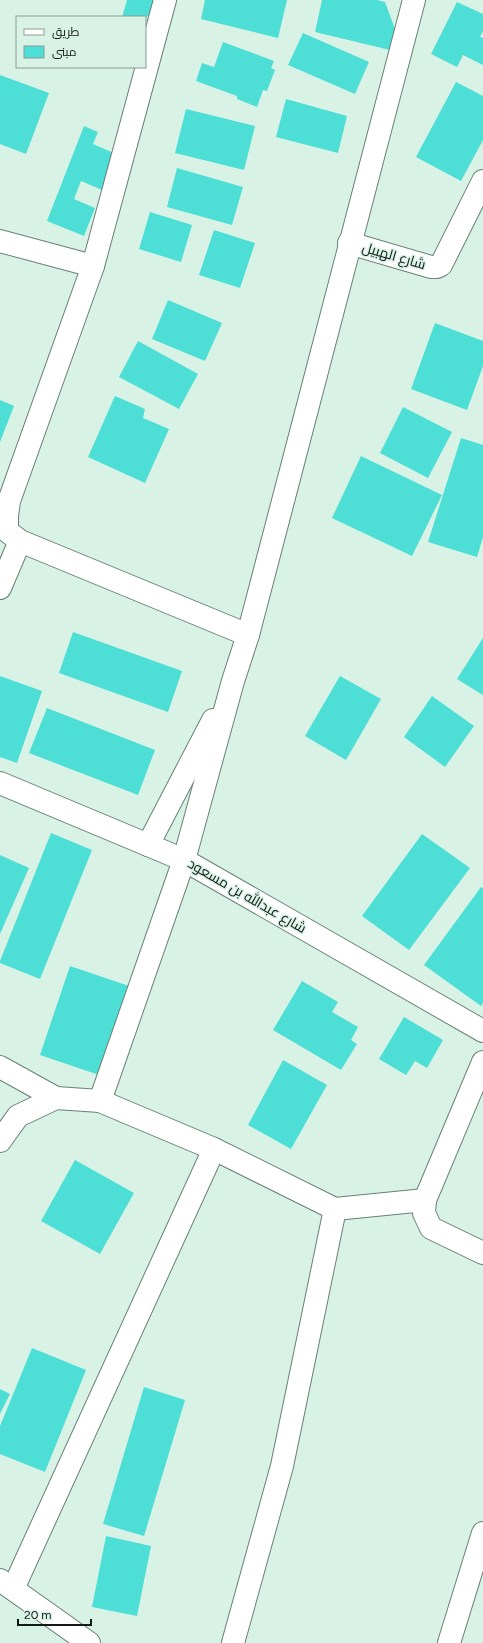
<svg xmlns="http://www.w3.org/2000/svg" width="483" height="1643" font-family="Figtree,Cairo,sans-serif">
<style>
.building{fill:#4dded6}
.lines{fill:none;stroke-linecap:round;stroke-linejoin:round}
.street-casing{stroke:#698075;stroke-width:24}
.secondary-casing{stroke:#698075;stroke-width:24}
.street{stroke:#fff;stroke-width:22}
.secondary{stroke:#fff;stroke-width:22}
.labels{text-anchor:middle;dominant-baseline:central;stroke-width:3;stroke-linejoin:round;paint-order:stroke}
.street-label{font-size:14px;fill:#111a16;stroke:#d9f2e6}
</style>
<rect width="100%" height="100%" fill="#d9f2e6"/>
<g class="building">
<polygon points="127,0 159,0 153,18 147,16 145,22 145,17 122,17"/>
<polygon points="205,0 287,0 278,38 201,19"/>
<polygon points="322,0 377,0 385,2 395,29 390,50 315,32"/>
<polygon points="457,2 483,14 483,31 480,37 483,38 483,65 463,55 457,67 431,54"/>
<polygon points="303,33 369,62 355,94 288,65"/>
<polygon points="223,42 274,61 271,68 275,70 267,91 263,90 257,107 237,99 237,96 196,81 202,63 214,67"/>
<polygon points="0,75 49,93 26,154 0,144"/>
<polygon points="456,82 483,96 483,140 461,181 416,157"/>
<polygon points="286,99 347,116 338,153 276,137"/>
<polygon points="186,109 255,126 244,170 175,153"/>
<polygon points="84,126 98,132 93,144 116,154 102,190 81,181 74,199 95,208 84,236 47,221"/>
<polygon points="177,168 243,187 232,225 167,207"/>
<polygon points="150,212 192,225 181,262 139,249"/>
<polygon points="214,230 255,243 240,288 199,275"/>
<polygon points="168,300 222,323 205,361 152,339"/>
<polygon points="435,323 483,341 483,366 467,410 411,389"/>
<polygon points="138,341 198,374 179,409 119,377"/>
<polygon points="115,396 145,409 143,418 169,429 145,483 88,457"/>
<polygon points="0,400 14,406 0,442"/>
<polygon points="403,407 452,432 428,478 380,453"/>
<polygon points="461,438 483,445 483,537 477,557 428,542"/>
<polygon points="361,456 442,495 412,556 332,518"/>
<polygon points="73,632 182,671 168,712 59,673"/>
<polygon points="483,638 483,695 457,679"/>
<polygon points="0,676 42,691 17,763 0,757"/>
<polygon points="340,676 381,699 346,760 305,736"/>
<polygon points="432,696 474,726 445,767 404,737"/>
<polygon points="47,708 155,750 138,795 29,753"/>
<polygon points="51,833 92,850 40,979 0,963 0,961"/>
<polygon points="422,834 470,868 409,950 362,916"/>
<polygon points="0,855 29,868 0,934"/>
<polygon points="481,887 483,889 483,1003 481,1006 424,965"/>
<polygon points="70,966 132,987 102,1076 40,1055"/>
<polygon points="302,981 338,1002 332,1012 358,1027 351,1040 357,1044 341,1070 273,1030"/>
<polygon points="404,1017 443,1040 427,1068 415,1061 406,1075 379,1059"/>
<polygon points="283,1060 327,1085 291,1149 248,1125"/>
<polygon points="75,1160 134,1193 100,1254 41,1221"/>
<polygon points="32,1348 86,1370 45,1472 0,1454 0,1426"/>
<polygon points="144,1387 185,1400 144,1536 103,1524"/>
<polygon points="0,1389 10,1394 0,1414"/>
<polygon points="106,1536 151,1546 137,1616 92,1607"/>
</g>
<g class="lines">
<defs>
<g id="street">
<polyline points="165,0 93,266 9,501 7,516 7,531 20,541 248,635"/>
<polyline points="414,0 248,635 233,681 184,860 100,1101 214,1149 335,1209 425,1200"/>
<polyline points="0,241 93,266"/>
<polyline points="349,243 431,267 437,267 441,265 483,181"/>
<polyline points="0,588 20,541"/>
<polyline points="148,845 213,720"/>
<polyline points="483,1062 425,1200 424,1213 431,1228 483,1253"/>
<polyline points="0,1067 56,1098"/>
<polyline points="0,1141 18,1116 56,1098 100,1101"/>
<polyline points="0,1580 89,1643"/>
<polyline points="13,1589 214,1149"/>
<polyline points="233,1643 282,1466 335,1209"/>
<polyline points="449,1643 483,1533"/>
</g>
<polyline id="secondary" points="0,783 184,860 483,1031"/>
</defs>
<use href="#street" class="street-casing"/>
<use href="#secondary" class="secondary-casing"/>
<use href="#street" class="street"/>
<use href="#secondary" class="secondary"/>
</g>
<g class="labels">
<g class="street-label">
<text transform="translate(394 256) rotate(16)">شارع الهبيل</text>
<text transform="translate(247 896) rotate(30)">شارع عبدالله بن مسعود</text>
</g>
</g>
<rect x="16" y="16" width="130" height="52" fill="#d9f2e6" stroke="#899c93"/>
<rect x="24" y="29" width="20" height="6" fill="#ffffff" stroke="#899c93"/>
<text x="52" y="36" font-size="12" fill="#111a16">طريق</text>
<rect x="24" y="46" width="20" height="12" fill="#4dded6" stroke="#899c93"/>
<text x="52" y="56" font-size="12" fill="#111a16">مبنى</text>
<path d="M18 1619v6h73v-6" fill="none" stroke="#111a16" stroke-width="2"/>
<text x="24" y="1619" font-size="12" fill="#111a16" stroke="#d9f2e6" stroke-width="3" paint-order="stroke">20 m</text>
</svg>
